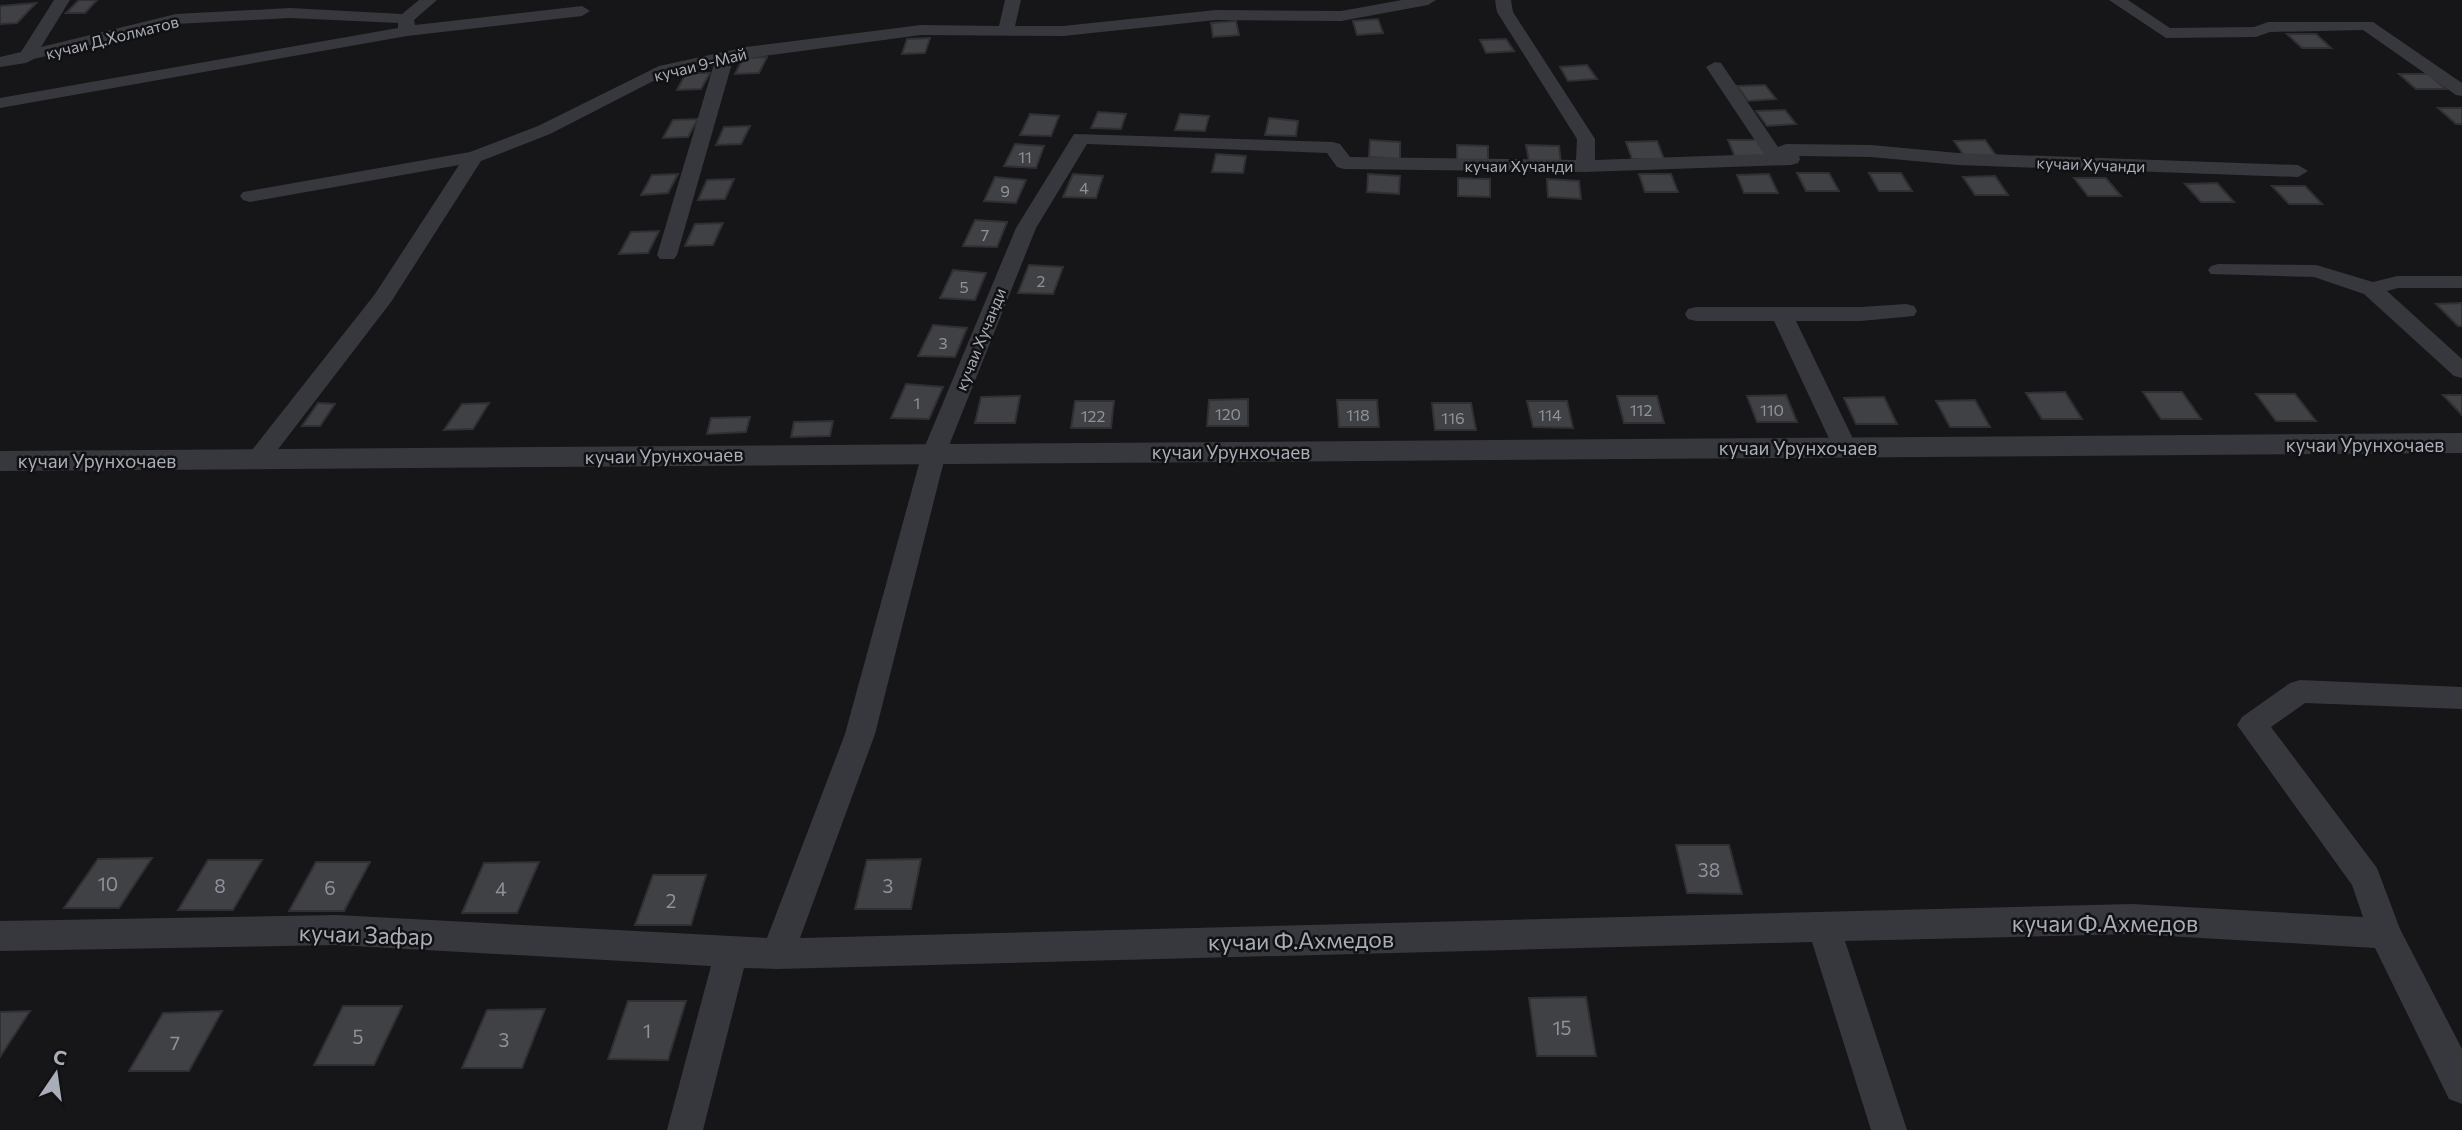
<svg xmlns="http://www.w3.org/2000/svg" width="2462" height="1130" font-family="Commissioner,sans-serif">
<style>
.building{fill:#404145;stroke:#303034;stroke-width:2}
.lines{fill:none;stroke-linecap:round;stroke-linejoin:round}
.minor{fill:#37383d;fill-rule:evenodd}
.tertiary{fill:#37383d;fill-rule:evenodd}
.labels{text-anchor:middle;dominant-baseline:central;stroke-width:5;stroke-linejoin:round;paint-order:stroke}
.far-street-label{font-size:16px;fill:#a8adb8;stroke:#111113}
.number-label{font-size:16px;fill:#8e929b}
.street-label{font-size:19px;fill:#a8adb8;stroke:#111113}
.near-number-label{font-size:19px;fill:#8e929b}
.near-street-label{font-size:23px;fill:#a8adb8;stroke:#111113}
</style>
<rect width="100%" height="100%" fill="#161618"/>
<g class="building">
<polygon points="79,0 97,0 85,13 66,13"/>
<polygon points="36,3 17,23 0,24 0,6"/>
<polygon points="1378,19 1383,33 1357,35 1353,21"/>
<polygon points="1236,21 1239,35 1213,37 1211,23"/>
<polygon points="2287,34 2316,34 2331,48 2302,48"/>
<polygon points="930,38 925,53 902,54 907,39"/>
<polygon points="1506,39 1514,51 1486,53 1480,40"/>
<polygon points="767,57 759,73 735,74 743,58"/>
<polygon points="1587,65 1597,79 1568,81 1560,67"/>
<polygon points="686,73 710,73 701,89 677,90"/>
<polygon points="2399,74 2428,74 2446,89 2416,89"/>
<polygon points="1765,85 1776,99 1748,101 1737,86"/>
<polygon points="2438,108 2462,108 2462,124 2456,124"/>
<polygon points="1785,110 1796,124 1767,126 1756,111"/>
<polygon points="1098,112 1126,114 1121,129 1091,128"/>
<polygon points="1030,114 1059,116 1051,136 1020,135"/>
<polygon points="1180,114 1209,116 1205,131 1175,130"/>
<polygon points="1269,118 1298,121 1296,136 1265,135"/>
<polygon points="698,119 688,137 663,138 673,120"/>
<polygon points="750,126 741,144 716,145 724,127"/>
<polygon points="1370,140 1400,142 1400,159 1369,157"/>
<polygon points="1728,140 1759,140 1767,157 1735,157"/>
<polygon points="1985,140 1997,157 1965,157 1954,141"/>
<polygon points="1657,141 1664,159 1632,159 1626,142"/>
<polygon points="1015,144 1044,146 1036,168 1004,166"/>
<polygon points="1457,145 1488,146 1488,162 1457,161"/>
<polygon points="1526,145 1559,146 1561,163 1529,161"/>
<polygon points="1216,154 1246,156 1243,173 1212,172"/>
<polygon points="1797,173 1829,173 1839,191 1806,191"/>
<polygon points="1869,173 1901,173 1912,191 1879,191"/>
<polygon points="678,174 668,193 641,195 652,175"/>
<polygon points="1073,174 1103,176 1096,198 1063,197"/>
<polygon points="1368,174 1400,176 1399,194 1367,192"/>
<polygon points="1639,174 1671,174 1678,192 1645,192"/>
<polygon points="1769,174 1778,193 1744,193 1737,175"/>
<polygon points="1995,176 2008,195 1975,195 1963,177"/>
<polygon points="995,177 1026,180 1016,203 984,201"/>
<polygon points="1458,178 1490,179 1490,197 1458,196"/>
<polygon points="2074,178 2106,178 2121,196 2088,196"/>
<polygon points="734,179 725,199 698,200 707,180"/>
<polygon points="1547,179 1579,181 1581,199 1548,197"/>
<polygon points="2217,183 2234,202 2201,202 2185,184"/>
<polygon points="2272,186 2305,186 2322,204 2289,204"/>
<polygon points="975,220 1007,222 997,247 963,246"/>
<polygon points="723,223 713,245 685,246 695,224"/>
<polygon points="659,231 648,253 619,254 631,232"/>
<polygon points="1029,265 1063,267 1053,294 1018,293"/>
<polygon points="953,270 986,273 975,300 940,298"/>
<polygon points="2462,303 2462,326 2458,326 2436,304"/>
<polygon points="933,325 967,328 955,357 918,356"/>
<polygon points="906,384 943,387 929,419 891,418"/>
<polygon points="2065,392 2082,419 2042,419 2026,393"/>
<polygon points="2143,392 2182,392 2201,419 2161,419"/>
<polygon points="2256,394 2295,394 2316,421 2276,421"/>
<polygon points="1786,395 1797,422 1757,422 1747,396"/>
<polygon points="2443,395 2462,395 2462,415"/>
<polygon points="1020,396 1015,423 975,423 981,397"/>
<polygon points="1617,396 1657,396 1664,423 1624,423"/>
<polygon points="1884,397 1897,424 1856,424 1844,398"/>
<polygon points="1248,399 1248,426 1207,426 1209,400"/>
<polygon points="1337,400 1377,400 1379,427 1339,427"/>
<polygon points="1975,400 1990,427 1950,427 1936,401"/>
<polygon points="1075,401 1114,401 1111,428 1071,428"/>
<polygon points="1527,401 1567,401 1573,428 1533,427"/>
<polygon points="318,403 335,404 320,426 302,426"/>
<polygon points="489,403 473,429 444,430 462,404"/>
<polygon points="1432,403 1471,403 1476,430 1435,430"/>
<polygon points="750,417 746,432 707,434 711,418"/>
<polygon points="833,421 830,436 791,437 794,422"/>
<polygon points="1676,845 1729,845 1742,894 1687,893"/>
<polygon points="152,858 119,908 64,908 98,859"/>
<polygon points="921,859 911,909 855,909 867,860"/>
<polygon points="208,860 262,860 233,910 178,910"/>
<polygon points="316,862 370,862 344,911 289,911"/>
<polygon points="539,862 517,913 462,913 484,863"/>
<polygon points="653,875 706,875 691,925 635,925"/>
<polygon points="1586,997 1596,1056 1537,1056 1529,998"/>
<polygon points="628,1001 686,1001 668,1060 608,1059"/>
<polygon points="343,1006 402,1006 374,1065 314,1065"/>
<polygon points="545,1009 522,1068 462,1068 487,1010"/>
<polygon points="30,1011 0,1057 0,1012"/>
<polygon points="222,1011 189,1071 129,1071 163,1013"/>
</g>
<g class="lines">
<g class="minor">
<polygon points="54,0 70,0 41,47 176,14 290,8 402,14 419,0 437,0 414,20 415,25 582,6 590,11 582,16 407,36 0,108 0,98 398,28 398,23 290,18 176,24 34,59 26,63 0,67 0,57 21,52"/>
<polygon points="1005,0 1021,0 1015,26 1063,26 1216,10 1341,11 1402,0 1436,0 1428,5 1341,21 1216,20 1063,36 921,35 733,60 677,255 674,259 660,259 657,255 714,64 665,75 550,134 481,161 391,302 266,465 257,467 248,465 245,459 375,294 459,165 250,202 243,200 240,196 243,192 470,152 538,126 659,66 746,47 921,25 999,26"/>
<polygon points="1495,0 1511,0 1513,12 1595,139 1595,160 1764,154 1706,67 1715,62 1721,63 1778,147 1786,144 1871,145 1958,153 2298,165 2308,171 2298,177 1958,165 1871,157 1799,156 1800,159 1798,163 1791,165 1585,172 1344,169 1337,167 1327,153 1087,144 1036,228 946,453 875,734 800,938 2132,904 2363,917 2352,885 2237,725 2242,717 2290,683 2300,680 2462,687 2462,709 2305,703 2271,727 2377,868 2400,929 2462,1049 2462,1104 2449,1099 2375,948 2132,934 1845,941 1907,1130 1871,1130 1812,942 777,969 744,968 703,1130 667,1130 711,966 337,945 0,951 0,921 337,915 767,938 845,734 922,453 1016,228 1074,134 1333,142 1340,144 1350,157 1576,160 1577,139 1497,12"/>
<polygon points="2109,0 2128,0 2170,28 2254,27 2268,22 2373,22 2462,83 2462,96 2456,95 2363,30 2270,32 2256,37 2166,38"/>
<polygon points="2218,264 2316,265 2373,282 2397,276 2462,276 2462,288 2398,288 2387,291 2462,359 2462,378 2454,376 2364,294 2314,277 2211,274 2208,270 2211,266"/>
<polygon points="1906,304 1914,306 1917,311 1914,316 1861,321 1796,321 1857,447 1854,453 1845,455 1836,453 1833,447 1774,321 1696,321 1688,319 1685,314 1688,309 1696,307 1861,307"/>
</g>
<polygon class="tertiary" points="2462,433 2462,453 0,471 0,451"/>
</g>
<g class="labels">
<g class="far-street-label">
<text transform="translate(112 37) rotate(-14)">кучаи Д.Холматов</text>
<text transform="translate(700 64) rotate(-14)">кучаи 9-Май</text>
<text transform="translate(2091 164) rotate(2)">кучаи Хучанди</text>
<text x="1519" y="165">кучаи Хучанди</text>
<text transform="translate(980 339) rotate(-68)">кучаи Хучанди</text>
</g>
<g class="number-label">
<text x="1025" y="156">11</text>
<text x="1084" y="187">4</text>
<text x="1005" y="190">9</text>
<text x="985" y="234">7</text>
<text x="1041" y="280">2</text>
<text x="964" y="286">5</text>
<text x="943" y="342">3</text>
<text x="917" y="402">1</text>
<text x="1641" y="409">112</text>
<text x="1772" y="409">110</text>
<text x="1228" y="413">120</text>
<text x="1358" y="414">118</text>
<text x="1550" y="414">114</text>
<text x="1093" y="415">122</text>
<text x="1453" y="417">116</text>
</g>
<g class="street-label">
<text x="2365" y="444">кучаи Урунхочаев</text>
<text x="1798" y="447">кучаи Урунхочаев</text>
<text x="1231" y="451">кучаи Урунхочаев</text>
<text transform="translate(664 455) rotate(-1)">кучаи Урунхочаев</text>
<text x="97" y="460">кучаи Урунхочаев</text>
</g>
<g class="near-number-label">
<text x="1709" y="869">38</text>
<text x="108" y="883">10</text>
<text x="220" y="885">8</text>
<text x="888" y="885">3</text>
<text x="330" y="887">6</text>
<text x="501" y="888">4</text>
<text x="671" y="900">2</text>
<text x="1562" y="1027">15</text>
<text x="647" y="1030">1</text>
<text x="358" y="1036">5</text>
<text x="504" y="1039">3</text>
<text x="175" y="1042">7</text>
</g>
<g class="near-street-label">
<text x="2105" y="923">кучаи Ф.Ахмедов</text>
<text transform="translate(366 934) rotate(2)">кучаи Зафар</text>
<text transform="translate(1301 940) rotate(-1)">кучаи Ф.Ахмедов</text>
</g>
</g>
<g transform="translate(56 1074) rotate(13)" stroke="#111113" stroke-width="5" paint-order="stroke">
<path d="M0-5L12 26L0 18L-12 26Z" fill="#a8adb8"/>
<text y="-10" font-size="19" font-weight="bold" text-anchor="middle" fill="#a8adb8">С</text>
</g>
</svg>
